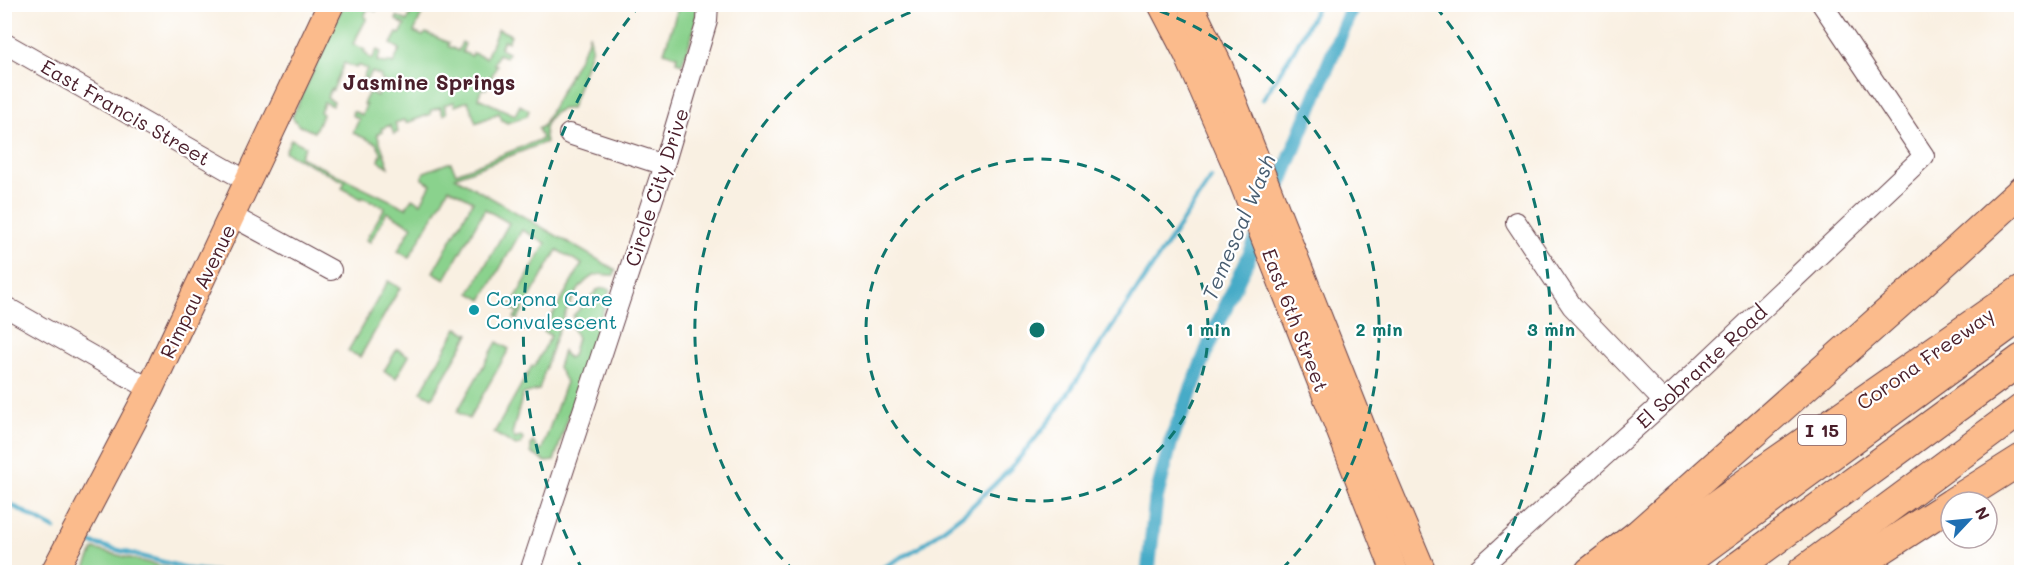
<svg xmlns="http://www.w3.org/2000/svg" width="2026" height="577" font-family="Mali,sans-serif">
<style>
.green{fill:#8ad28d;stroke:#6a785c;stroke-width:1.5}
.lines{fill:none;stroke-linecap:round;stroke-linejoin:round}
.stream{stroke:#47abc7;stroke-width:4.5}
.canal{stroke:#47abc7;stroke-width:15}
.minor-casing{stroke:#643e46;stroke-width:22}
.major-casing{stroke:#643e46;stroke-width:28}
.highway-casing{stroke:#643e46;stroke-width:32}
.minor{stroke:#fff;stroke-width:20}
.major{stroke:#fbbb8c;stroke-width:26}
.highway{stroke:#fbbb8c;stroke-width:30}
.ring{fill:none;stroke:#0f766e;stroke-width:3;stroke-dasharray:10 8}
.culture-dot{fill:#0f9aa8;stroke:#fff;stroke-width:2}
.labels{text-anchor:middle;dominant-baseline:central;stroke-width:4.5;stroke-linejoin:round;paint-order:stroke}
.shield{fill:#fff;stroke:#80626b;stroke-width:1.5}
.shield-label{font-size:18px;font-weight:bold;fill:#4a1f2b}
.street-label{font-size:20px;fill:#4a1f2b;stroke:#fff}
.culture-label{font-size:20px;fill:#0d838f;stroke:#fff;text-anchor:start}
.neighbourhood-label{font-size:21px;font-weight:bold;fill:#4a1f2b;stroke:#fff}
.water-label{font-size:21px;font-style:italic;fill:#495e71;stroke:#fff}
.centre{fill:#0f766e;stroke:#fff;stroke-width:3}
.ring-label{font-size:18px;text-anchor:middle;font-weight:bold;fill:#0f766e;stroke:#fff;stroke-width:4.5;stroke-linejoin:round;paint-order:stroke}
</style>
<rect width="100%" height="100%" fill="#fff"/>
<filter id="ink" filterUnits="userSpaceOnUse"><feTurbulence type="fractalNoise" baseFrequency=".0167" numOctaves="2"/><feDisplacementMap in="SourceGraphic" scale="12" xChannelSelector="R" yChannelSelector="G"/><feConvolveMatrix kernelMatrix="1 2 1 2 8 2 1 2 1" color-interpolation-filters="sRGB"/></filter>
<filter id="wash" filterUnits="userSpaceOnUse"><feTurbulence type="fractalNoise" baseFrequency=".008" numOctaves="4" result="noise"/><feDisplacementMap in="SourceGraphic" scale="24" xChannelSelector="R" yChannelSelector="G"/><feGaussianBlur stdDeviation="1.35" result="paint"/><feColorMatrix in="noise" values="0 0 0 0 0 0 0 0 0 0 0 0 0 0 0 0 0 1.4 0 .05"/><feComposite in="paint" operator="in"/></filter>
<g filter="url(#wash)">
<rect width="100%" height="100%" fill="#f9f0e2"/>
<g class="green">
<polygon points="344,4 373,5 378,7 376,11 368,8 364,17 367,18 353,44 365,50 364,52 367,54 367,56 372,59 377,50 381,52 377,61 387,64 388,62 393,64 400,49 391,44 397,33 400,34 405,25 396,20 397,16 407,21 412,11 408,9 410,5 426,5 414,32 423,36 426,33 449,43 448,46 458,51 462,42 465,44 462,52 472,56 473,53 486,58 498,29 511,35 508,42 504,40 500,49 508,53 506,57 498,54 494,64 497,65 486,89 482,88 478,98 515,115 520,105 529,110 527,116 507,123 502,120 499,113 476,123 468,101 455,106 454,102 444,105 447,113 443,115 440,107 430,111 431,114 406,123 404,120 395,123 398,132 394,134 390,125 381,129 382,132 377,134 389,167 379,161 381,153 376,143 353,133 359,119 352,115 353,111 362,115 366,105 363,104 369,92 377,96 384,81 380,79 381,76 372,72 367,79 363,78 367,69 358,65 356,68 344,63 333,90 331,89 327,98 334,102 332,106 324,102 320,112 323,114 314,132 298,125 292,117"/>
<path d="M679,5h17c3,20 -8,40 -14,59l-6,-2 1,-6 -13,-4z"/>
<path d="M589,34l3,13 -21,62c-19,-2 -30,15 -25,33l-91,35 161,93 -2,5c-6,1 -12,-2 -18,0 -28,8 -49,89 -57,115l-16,4 -11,40 3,5 6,-3 2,3 -2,5 -5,2 -22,-13 38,-67 2,1 17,-31 -8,-5 39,-67 -25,-14 -40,70 -3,-2 4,-6 -8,-4 36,-65 -24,-13 -40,70 -12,-7 39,-70 -24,-14 -40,70 -12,-7 40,-71 -24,-13 -40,70 -11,-7 14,-25 -25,-14 -17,30 -4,-2 19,-33 -23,-10 -1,2 -19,-11 3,-6 -60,-30 6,-13 14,7 -5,11 106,51 6,-10 9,5 10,-19 -9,-5 2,-7 24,-9h3l5,10 86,-34 -4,-11 4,-1 45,-84z"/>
<polygon points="388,281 400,288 360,357 348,351"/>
<polygon points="603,288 610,289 554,461 546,462 531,453 531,444 533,442 539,451 542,449 566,382 558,367 563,351 568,358 572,356 577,338 571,325 575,321 573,316 597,290"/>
<polygon points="457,328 469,334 432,398 421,392"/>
<polygon points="497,342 509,349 469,419 457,412"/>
<polygon points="397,349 409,356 396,378 384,371"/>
<polygon points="94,549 184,572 83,572"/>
</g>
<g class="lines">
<g class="stream">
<polyline points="1263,99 1294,50 1319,4"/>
<polyline points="4,501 55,529"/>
<polyline points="91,543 190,569 217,572"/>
<polyline points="875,572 920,547 968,510 1011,468 1051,419 1211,178"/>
</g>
<g class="canal">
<polyline points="1272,203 1353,4"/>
<polyline points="1148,572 1156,499 1171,441 1215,330 1261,230"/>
</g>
</g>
</g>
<g filter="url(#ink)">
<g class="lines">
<defs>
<g id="minor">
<polyline points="4,43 247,181"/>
<polyline points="569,134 664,165"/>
<polyline points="232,216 331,270"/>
<polyline points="1516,222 1572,306 1664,402"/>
<polyline points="4,306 150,389"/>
<polyline points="530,572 664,165 707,21 708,4"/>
<polyline points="1475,572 1664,402 1924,156 1822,4"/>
</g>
<g id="major">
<polyline points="1161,4 1187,54 1236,166 1395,572"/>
<polyline points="1190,4 1219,65 1362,427 1423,572"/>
<polyline points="54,572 150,389 331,4"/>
</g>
<g id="highway">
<polyline points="1954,502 2022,459"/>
<polyline points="1590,572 1639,534 1918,286 2022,191"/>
<polyline points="1624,572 1772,465 2022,290"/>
<polyline points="1671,572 2022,315"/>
<polyline points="1731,572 2022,359"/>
<polyline points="1802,572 2022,409"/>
<polyline points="1846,572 1951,504"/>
</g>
</defs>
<use href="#minor" class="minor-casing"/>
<use href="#major" class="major-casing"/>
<use href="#highway" class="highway-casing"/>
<use href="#minor" class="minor"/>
<use href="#major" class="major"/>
<use href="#highway" class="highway"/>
</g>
</g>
<g class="ring">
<circle cx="1037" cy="330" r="171"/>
<path d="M795 572A342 342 0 0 1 931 5M1143 5A342 342 0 0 1 1279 572"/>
<path d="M583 571A514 514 0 0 1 638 7M1436 7A514 514 0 0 1 1491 571"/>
</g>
<circle class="culture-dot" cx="474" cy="310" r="6"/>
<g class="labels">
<rect class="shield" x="1798" y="415" width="48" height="30" rx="4.5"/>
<g class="shield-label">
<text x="1822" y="430">I 15</text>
</g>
<g class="street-label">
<text transform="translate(126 112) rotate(30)">East Francis Street</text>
<text transform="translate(656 187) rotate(-72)">Circle City Drive</text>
<text transform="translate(197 291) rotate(-64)">Rimpau Avenue</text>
<text transform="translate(1296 320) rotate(69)">East 6th Street</text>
<text transform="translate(1925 358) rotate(-35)">Corona Freeway</text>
<text transform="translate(1701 366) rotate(-43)">El Sobrante Road</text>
</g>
<g class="culture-label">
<text x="486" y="298">Corona Care<tspan x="486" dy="23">Convalescent</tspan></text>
</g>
<g class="neighbourhood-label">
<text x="429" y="81">Jasmine Springs</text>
</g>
<g class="water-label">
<text transform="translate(1238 227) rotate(-67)">Temescal Wash</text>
</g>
</g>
<circle cx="1037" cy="330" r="9" class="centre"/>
<g class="ring-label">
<text x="1208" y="336">1 min</text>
<text x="1379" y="336">2 min</text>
<text x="1551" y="336">3 min</text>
</g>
<rect width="2026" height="577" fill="none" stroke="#fff" stroke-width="24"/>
<g transform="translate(1969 520) rotate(64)"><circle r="28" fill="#ffffff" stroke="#b7a5aa" stroke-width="1.5"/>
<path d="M0-4.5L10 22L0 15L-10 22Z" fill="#1f6fb2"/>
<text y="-9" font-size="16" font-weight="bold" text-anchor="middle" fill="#4a1f2b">N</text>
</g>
</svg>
